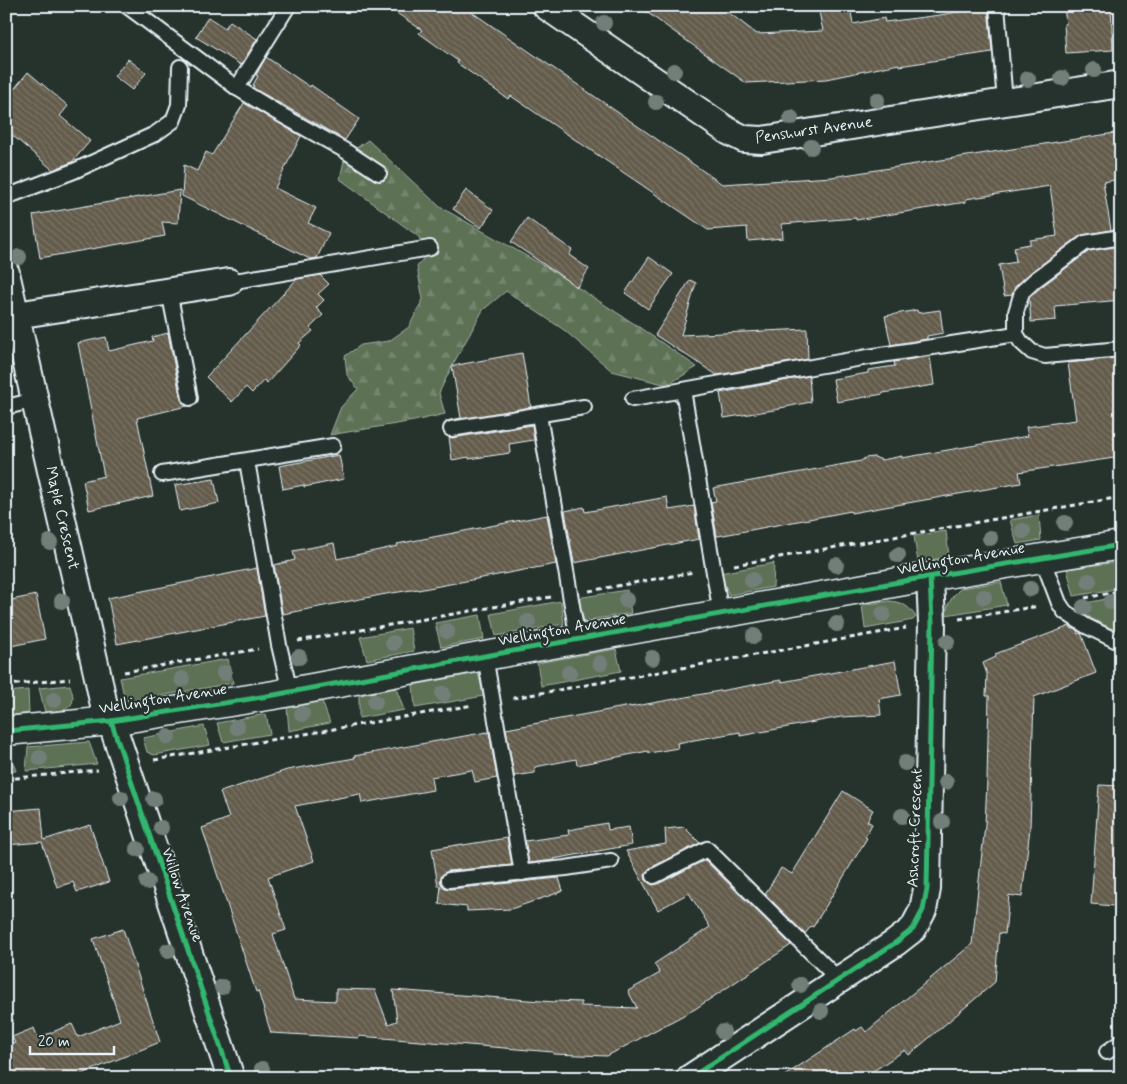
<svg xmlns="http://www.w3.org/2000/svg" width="1127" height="1084" font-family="Mynerve,sans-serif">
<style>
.grass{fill:#5d7155;stroke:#a2b1a6}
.forest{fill:url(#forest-firs);stroke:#a2b1a6}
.building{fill:url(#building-back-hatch);stroke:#e8f1f8}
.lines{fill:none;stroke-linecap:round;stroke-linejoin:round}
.lane-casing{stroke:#e8f1f8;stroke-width:18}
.street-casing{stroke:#e8f1f8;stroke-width:30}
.secondary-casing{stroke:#e8f1f8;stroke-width:31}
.path{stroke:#e8f1f8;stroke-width:3;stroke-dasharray:5 4;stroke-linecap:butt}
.lane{stroke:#26332d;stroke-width:14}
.street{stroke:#26332d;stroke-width:26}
.secondary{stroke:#26332d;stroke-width:28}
.cycleway-casing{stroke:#26332d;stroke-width:8}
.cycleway{stroke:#33b770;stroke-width:5}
.tree{fill:#727f79}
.labels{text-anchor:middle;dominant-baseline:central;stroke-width:4.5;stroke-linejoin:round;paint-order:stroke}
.street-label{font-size:16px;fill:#e8f1f8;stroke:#26332d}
</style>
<defs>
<pattern id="forest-firs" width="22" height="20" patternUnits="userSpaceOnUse" patternTransform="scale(1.25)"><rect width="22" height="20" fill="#5d7155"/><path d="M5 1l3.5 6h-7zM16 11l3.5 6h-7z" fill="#74866e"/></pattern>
<pattern id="building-back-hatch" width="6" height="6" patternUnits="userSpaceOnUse" patternTransform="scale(1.25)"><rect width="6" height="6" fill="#645c4c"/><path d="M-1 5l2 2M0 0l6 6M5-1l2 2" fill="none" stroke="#7a7467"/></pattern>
</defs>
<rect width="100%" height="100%" fill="#26332d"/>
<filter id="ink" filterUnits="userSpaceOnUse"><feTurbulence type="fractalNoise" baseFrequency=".02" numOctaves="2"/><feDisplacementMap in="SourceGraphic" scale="10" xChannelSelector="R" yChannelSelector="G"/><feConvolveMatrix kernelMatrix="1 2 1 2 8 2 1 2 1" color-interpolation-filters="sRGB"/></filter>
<g filter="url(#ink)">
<g class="grass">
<polygon points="1039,515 1041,540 1017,544 1010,520"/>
<polygon points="946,531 949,557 918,562 914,536"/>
<polygon points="774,563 773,587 729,595 720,573"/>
<polygon points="1111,563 1121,566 1121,588 1074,596 1067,569"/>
<polygon points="1001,582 1007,605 946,615 948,605 953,596 961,588"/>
<polygon points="627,590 631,613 584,621 577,598"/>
<polygon points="1121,596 1121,633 1092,619 1076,605"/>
<polygon points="561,601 564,624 496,636 491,614"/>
<path d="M889,601c13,1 20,5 27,16l-3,3 -48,9 -3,-24z"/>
<polygon points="480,615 484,639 441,647 435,623"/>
<polygon points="410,628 414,651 367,660 360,637"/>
<polygon points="616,649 621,671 541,686 537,663"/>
<polygon points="228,659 233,683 131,701 125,700 120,678"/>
<polygon points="478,673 484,696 415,708 413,685"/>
<path d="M70,685c1,4 3,9 3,13 0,14 -18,13 -28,14l-6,-24z"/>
<polygon points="396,688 404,710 359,718 359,695"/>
<polygon points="28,690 29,713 6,716 6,692"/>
<polygon points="322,701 330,723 289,731 287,707"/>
<polygon points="266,714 270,734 223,742 217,723"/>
<polygon points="204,726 210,745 154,755 147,752 143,738"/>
<polygon points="89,742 97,764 26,771 28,747"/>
<polygon points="6,749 9,749 16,771 6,772"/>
</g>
<polygon class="forest" points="368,140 440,207 546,267 633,323 697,367 667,385 612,371 564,330 506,291 483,310 452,366 439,393 445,414 414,421 330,435 341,407 358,389 347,375 345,356 361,345 389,341 409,327 423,299 417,267 425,256 419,237 340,179 345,156"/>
<g class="building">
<polygon points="386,6 463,6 722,184 832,177 1115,133 1120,161 1117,161 1120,179 1103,182 1111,230 1080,236 1029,274 1016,286 1012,295 1004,296 999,265 1016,262 1014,247 1030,244 1030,240 1057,236 1050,186 966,199 966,202 856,220 856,218 782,224 783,238 748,241 747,227 708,230 511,96 508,99 457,63 458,61 419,33 422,30"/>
<polygon points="638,6 720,6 757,34 823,31 819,12 848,6 850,6 853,24 884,18 885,22 940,15 988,6 992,52 899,66 899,64 826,79 746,83"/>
<polygon points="1064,6 1111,6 1113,50 1066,53 1064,24 1066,24"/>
<polygon points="208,17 225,28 230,21 257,39 241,65 196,37"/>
<polygon points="266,57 310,87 311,85 359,119 345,140 253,88 254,86 253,85 258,76 256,75"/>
<polygon points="128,59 146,73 132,90 114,76"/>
<polygon points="28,72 68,106 60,116 90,141 72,162 53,170 6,130 6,99"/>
<polygon points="244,103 301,136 275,188 316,208 308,223 329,233 317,258 310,259 182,196 184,165 197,171 206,152 212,155"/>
<polygon points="180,190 178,223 162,222 165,236 40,258 33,215"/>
<polygon points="466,190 493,210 481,228 453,209"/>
<polygon points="527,218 572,250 569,255 589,269 577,287 511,242"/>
<polygon points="1114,247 1121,247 1121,300 1055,306 1056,320 1031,322 1029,298 1041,287 1089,251"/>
<polygon points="649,257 673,274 648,309 625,293"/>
<polygon points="320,275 329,284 318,294 324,300 316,308 323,315 310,328 313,331 299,343 301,345 267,383 264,380 252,393 246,387 232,402 206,377 297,279"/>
<polygon points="690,280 696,283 681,335 807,329 808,359 717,375 655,335"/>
<polygon points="917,310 918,313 940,310 943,333 927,336 927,339 891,345 885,316"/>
<polygon points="168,333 181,400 184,404 187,406 137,418 153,496 89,510 83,481 104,476 78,343 106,337 109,351 153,341 152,337"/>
<polygon points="522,353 531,407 446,422 446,421 461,418 452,366"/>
<polygon points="930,356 934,385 883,393 883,394 837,402 833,379 868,373 868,370 895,366 894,362"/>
<polygon points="1118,358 1121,377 1121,457 1019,472 1021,483 851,513 851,511 740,532 718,536 717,536 711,502 716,501 713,488 861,461 865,458 874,457 882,460 902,456 902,458 1028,436 1026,427 1076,420 1068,363"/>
<polygon points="809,376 811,402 780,408 780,409 724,418 720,393"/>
<polygon points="532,425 534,440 509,444 510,453 469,459 469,457 452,460 449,437 452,438"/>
<polygon points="339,455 344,479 304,487 304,485 283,489 279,466"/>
<polygon points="214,479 219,503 180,511 175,485"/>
<polygon points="667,497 669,510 694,506 699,539 574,563 565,511 584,507 585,512"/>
<polygon points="547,515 556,564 418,590 418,589 386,594 283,614 282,612 274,565 295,560 293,551 334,543 337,559 398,546 397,544"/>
<polygon points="257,568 265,616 117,644 108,598"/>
<polygon points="36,595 45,639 6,647 6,601"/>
<polygon points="1070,626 1071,628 1077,630 1078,634 1081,633 1096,673 1034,697 1030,828 1022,897 1009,895 1005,934 999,933 995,982 909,1055 905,1050 863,1078 781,1078 855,1029 856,1031 862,1027 866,1032 972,944 985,825 987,780 989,696 986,696 987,674 983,663 996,657 995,654"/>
<polygon points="895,661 901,695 879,699 881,715 841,717 740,736 740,732 677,743 678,748 649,753 648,751 577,765 576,759 535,767 535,773 514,776 506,729 630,706 630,707 781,680 782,682"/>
<polygon points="487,732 487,733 489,732 497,778 475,782 472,770 431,777 433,790 362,803 360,794 295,806 314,861 268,877 286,930 273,934 294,999 336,1001 336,989 375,990 388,1024 397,1021 393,990 555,1002 555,1001 581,1002 581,1006 637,1008 628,991 660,973 654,964 710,927 689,893 658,910 626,851 666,844 665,829 684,827 700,843 650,868 647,871 645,875 646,880 649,883 653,885 658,884 705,860 791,945 695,1009 607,1056 553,1054 553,1052 359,1036 359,1038 271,1033 258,991 256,992 202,828 229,818 220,792 287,770 355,758 354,756"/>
<polygon points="1099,785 1121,786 1121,854 1114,906 1091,904"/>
<polygon points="843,791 873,810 867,821 872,824 865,837 867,838 829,901 813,927 811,926 805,934 765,894 781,868 792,874"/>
<polygon points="41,808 44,840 90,825 109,882 77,892 73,882 57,887 42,842 6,845 6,811"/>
<polygon points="607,823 608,830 629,827 632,845 553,859 554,860 529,863 525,841 569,835 568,830"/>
<polygon points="507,838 512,865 448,871 444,873 441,877 440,880 442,885 445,888 450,889 559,878 563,891 511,909 467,911 467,907 439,904 441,886 438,886 432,849 463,844 463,845"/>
<polygon points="123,929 160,1042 72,1078 6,1078 6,1046 15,1043 12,1037 34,1028 38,1038 72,1024 78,1037 120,1020 93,939"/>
</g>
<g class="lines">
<defs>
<g id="lane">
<polyline points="127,6 237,88 278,113 344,150 379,173"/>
<polyline points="997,6 1005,102"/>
<polyline points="237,88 288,6"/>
<polyline points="6,197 74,171 155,134 173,121 179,105 180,67"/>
<polyline points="229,282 430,248"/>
<polyline points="169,291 190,398"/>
<polyline points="1016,334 1021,342 1032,352 1045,356 1121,349"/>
<polyline points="683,390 721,614"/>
<polyline points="633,399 862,358 1016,334 1016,312 1022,292 1035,280 1085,243 1121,237"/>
<polyline points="6,407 36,400"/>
<polyline points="539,415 578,640"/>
<polyline points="451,429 584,407"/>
<polyline points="247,461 279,645 290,692"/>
<polyline points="162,474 333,446"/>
<polyline points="1042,558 1059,603 1065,612 1086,626 1121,643"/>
<polyline points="485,656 522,873"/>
<polyline points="654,876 707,849 839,980"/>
<polyline points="449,880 566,868 611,861"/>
<polyline points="1107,1052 1121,1042"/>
</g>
<g id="street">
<polyline points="546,6 728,131 744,139 762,140 1121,84"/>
<polyline points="6,273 98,677 104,706 111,721 231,1078"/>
<polyline points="16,315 229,282"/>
<polyline points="690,1078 895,943 913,929 923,910 927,889 932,623 930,577"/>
</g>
<polyline id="secondary" points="6,731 111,721 274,695 485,656 910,580 1121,545"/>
</defs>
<use href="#lane" class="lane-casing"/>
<use href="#street" class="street-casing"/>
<use href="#secondary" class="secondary-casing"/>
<g class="path">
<polyline points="734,565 1121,497"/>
<polyline points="589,591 694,572"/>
<polyline points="1085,598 1121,591"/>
<polyline points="959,619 1039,606"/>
<polyline points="298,641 551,597"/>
<polyline points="124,672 258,649"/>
<polyline points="6,685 70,679"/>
<polyline points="513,698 906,628"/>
<polyline points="154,760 473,705"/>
<polyline points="6,779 98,770"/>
</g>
<use href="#lane" class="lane"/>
<use href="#street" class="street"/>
<use href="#secondary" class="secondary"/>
<defs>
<g id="cycleway">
<polyline points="111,721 231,1078"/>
<polyline points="6,731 111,721 274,695 485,656 910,580 1121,545"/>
<polyline points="690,1078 895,943 913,929 923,910 927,889 932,623 930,577"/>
</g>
</defs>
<use href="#cycleway" class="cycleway-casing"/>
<use href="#cycleway" class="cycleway"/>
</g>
<g class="tree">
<circle cx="604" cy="23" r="8"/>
<circle cx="1094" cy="70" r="8"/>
<circle cx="674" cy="71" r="8"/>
<circle cx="1062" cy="78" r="8"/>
<circle cx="1028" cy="79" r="8"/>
<circle cx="877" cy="100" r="8"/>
<circle cx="656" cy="102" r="8"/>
<circle cx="791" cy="118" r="8"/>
<circle cx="811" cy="147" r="8"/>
<circle cx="19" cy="257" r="8"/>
<circle cx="1065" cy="523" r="8"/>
<circle cx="1023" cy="531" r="8"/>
<circle cx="990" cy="538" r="8"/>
<circle cx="50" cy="542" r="8"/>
<circle cx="898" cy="555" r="8"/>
<circle cx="836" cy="565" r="8"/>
<circle cx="752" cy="580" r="8"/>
<circle cx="1089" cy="581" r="8"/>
<circle cx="1030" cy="589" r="8"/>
<circle cx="984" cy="597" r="8"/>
<circle cx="626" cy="600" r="8"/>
<circle cx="62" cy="601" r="8"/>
<circle cx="1111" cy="602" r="8"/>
<circle cx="1084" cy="607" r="8"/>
<circle cx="883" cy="614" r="8"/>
<circle cx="528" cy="622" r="8"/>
<circle cx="837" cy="624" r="8"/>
<circle cx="447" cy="631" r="8"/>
<circle cx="754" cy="636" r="8"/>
<circle cx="947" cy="642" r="8"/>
<circle cx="393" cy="643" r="8"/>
<circle cx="299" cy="657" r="8"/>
<circle cx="652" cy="658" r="8"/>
<circle cx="600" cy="663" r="8"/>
<circle cx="224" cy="673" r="8"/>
<circle cx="569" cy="673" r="8"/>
<circle cx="182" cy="679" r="8"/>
<circle cx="443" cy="694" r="8"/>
<circle cx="54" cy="700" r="8"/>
<circle cx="375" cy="702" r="8"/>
<circle cx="302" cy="714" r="8"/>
<circle cx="237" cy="727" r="8"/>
<circle cx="168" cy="737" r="8"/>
<circle cx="40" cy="758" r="8"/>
<circle cx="905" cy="763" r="8"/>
<circle cx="946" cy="782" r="8"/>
<circle cx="121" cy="798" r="8"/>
<circle cx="154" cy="799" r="8"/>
<circle cx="902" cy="816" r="8"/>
<circle cx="942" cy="822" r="8"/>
<circle cx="161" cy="828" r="8"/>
<circle cx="137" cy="849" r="8"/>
<circle cx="147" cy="882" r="8"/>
<circle cx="168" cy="951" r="8"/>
<circle cx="800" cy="985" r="8"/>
<circle cx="222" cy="987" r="8"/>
<circle cx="821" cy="1011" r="8"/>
<circle cx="723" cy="1032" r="8"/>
<circle cx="262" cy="1069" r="8"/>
</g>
</g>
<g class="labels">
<g class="street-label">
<text transform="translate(814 130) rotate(-8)">Penshurst Avenue</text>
<text transform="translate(62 518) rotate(77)">Maple Crescent</text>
<text transform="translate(961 559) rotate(-10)">Wellington Avenue</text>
<text transform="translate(562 630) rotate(-10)">Wellington Avenue</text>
<text transform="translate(163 699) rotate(-9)">Wellington Avenue</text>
<text transform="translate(915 828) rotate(-88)">Ashcroft Crescent</text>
<text transform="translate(182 895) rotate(71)">Willow Avenue</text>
</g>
</g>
<rect width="1127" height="1084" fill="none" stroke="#26332d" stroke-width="25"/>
<rect x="12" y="12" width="1102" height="1059" fill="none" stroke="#e8f1f8" stroke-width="2" filter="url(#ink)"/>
<path d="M30 1046v8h84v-8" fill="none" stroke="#e8f1f8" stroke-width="2.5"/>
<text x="38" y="1046" font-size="15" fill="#e8f1f8" stroke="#26332d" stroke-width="4" paint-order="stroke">20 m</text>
</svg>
